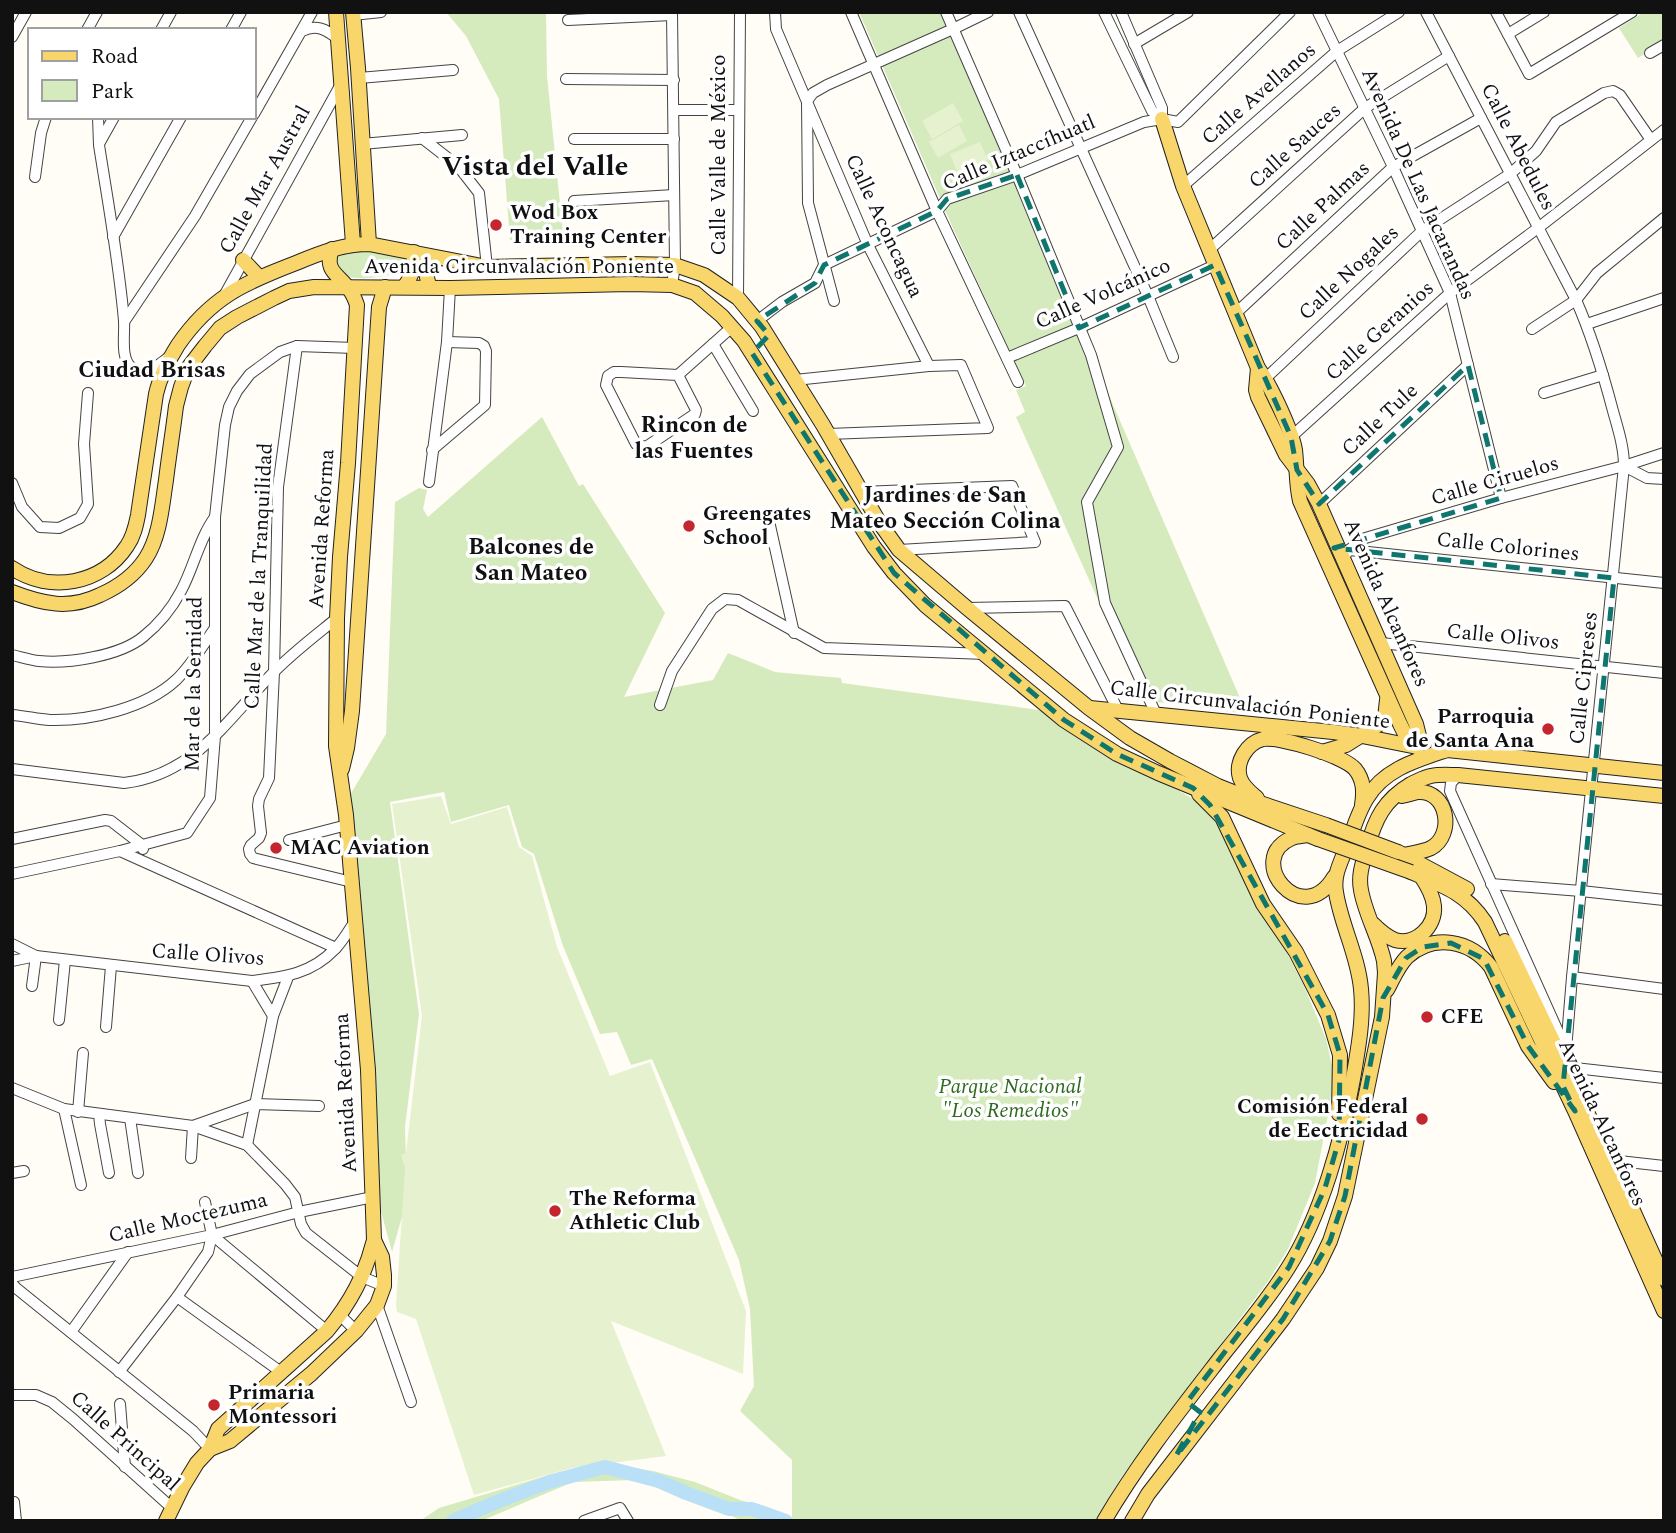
<svg xmlns="http://www.w3.org/2000/svg" width="1676" height="1533" font-family="Spectral,serif">
<style>
.green{fill:#d5ebbd}
.pitch{fill:#e6f2cf}
.lines{fill:none;stroke-linecap:round;stroke-linejoin:round}
.river{stroke:#b9e0f7;stroke-width:14}
.minor-casing{stroke:#444;stroke-width:12}
.major-casing{stroke:#222;stroke-width:16}
.minor{stroke:#fff;stroke-width:10}
.major{stroke:#f9d66b;stroke-width:14}
.major-bridge-casing{stroke:#222;stroke-width:16;stroke-linecap:butt}
.major-bridge{stroke:#f9d66b;stroke-width:14}
.marked{fill:none;stroke:#0f766e;stroke-width:5;stroke-dasharray:14 9;stroke-linejoin:round}
.poi-dot{fill:#c4262e;stroke:#fff;stroke-width:2.5}
.labels{text-anchor:middle;dominant-baseline:central;stroke-width:7;stroke-linejoin:round;paint-order:stroke}
.street-label{font-size:21px;fill:#111;stroke:#fff}
.poi-label{font-size:21px;font-weight:bold;fill:#111;stroke:#fff;text-anchor:start}
.park-label{font-size:21px;font-style:italic;fill:#2f6b1f;stroke:#fff}
.neighbourhood-label{font-size:23px;font-weight:bold;fill:#111;stroke:#fff}
.district-label{font-size:28px;font-weight:bold;fill:#111;stroke:#fff}
</style>
<rect width="100%" height="100%" fill="#fffdf5"/>
<g class="green">
<polygon points="446,12 546,12 547,76 564,243 538,244 510,240 499,99 466,36"/>
<polygon points="859,12 943,12 1247,714 1143,700 1016,417 1025,412 1016,390 1026,386 952,226"/>
<polygon points="1644,12 1664,12 1664,42 1638,58 1619,28"/>
<path d="M339,246l67,8 1,10 -5,8c-20,5 -49,11 -67,0v-21z"/>
<polygon points="542,417 579,486 583,484 665,613 624,697 713,680 728,653 775,672 841,678 842,683 1039,710 1202,804 1219,822 1304,986 1326,1039 1334,1075 1329,1110 1315,1183 1288,1249 1269,1280 1122,1476 1095,1521 792,1521 792,1460 740,1411 754,1386 750,1309 739,1260 652,1059 631,1065 617,1032 600,1034 563,946 534,854 522,847 509,805 451,822 444,792 390,802 419,1014 405,1127 407,1199 392,1252 379,1204 349,797 386,734 395,502 419,488 427,490 423,509 428,517"/>
<polygon points="611,1464 653,1471 695,1482 740,1500 767,1508 784,1521 738,1519 708,1505 635,1480 573,1482 481,1521 420,1521 439,1508 542,1477"/>
</g>
<g class="pitch">
<polygon points="953,103 963,121 932,139 922,121"/>
<polygon points="959,125 967,141 938,158 929,142"/>
<polygon points="980,142 988,160 957,172 950,154"/>
<polygon points="441,796 451,824 507,807 519,847 532,856 557,947 610,1076 650,1062 746,1311 743,1374 611,1321 666,1456 572,1468 474,1495 416,1319 397,1312 396,1305 405,1168 401,1155 406,1153 422,1016 392,804"/>
</g>
<g class="lines">
<polyline class="river" points="453,1521 494,1503 549,1482 605,1467 659,1481 686,1493 729,1509 752,1509 786,1521"/>
<defs>
<g id="minor">
<polyline points="672,12 675,265 672,285"/>
<polyline points="775,12 776,29 868,245 929,366"/>
<polyline points="851,12 937,211 1018,382"/>
<polyline points="946,12 1017,175 1091,355 1118,447 1087,502 1105,603 1156,714"/>
<polyline points="1019,12 1148,296 1173,357"/>
<polyline points="1104,12 1152,111 1162,119"/>
<polyline points="1121,12 1162,108 1162,119"/>
<polyline points="1318,12 1393,167 1450,293 1501,498"/>
<path d="M1426,12l150,288c16,36 27,73 37,111 5,18 11,36 11,55l-52,511 -6,73v17l98,11"/>
<polyline points="1496,12 1529,74 1632,12"/>
<polyline points="353,15 381,12"/>
<polyline points="568,20 672,15"/>
<polyline points="87,30 97,12"/>
<polyline points="161,30 171,12"/>
<polyline points="231,30 241,12"/>
<path d="M302,31c14,-7 24,-2 36,8"/>
<polyline points="1508,34 1544,12"/>
<polyline points="12,37 26,12"/>
<polyline points="1134,44 1188,12"/>
<polyline points="1650,53 1664,45"/>
<polyline points="359,78 453,70"/>
<polyline points="566,79 674,80"/>
<polyline points="674,110 739,110"/>
<polyline points="254,114 312,12"/>
<path d="M98,117l1,28c9,58 20,117 25,176 1,14 -4,38 8,47 14,9 28,-4 38,-12"/>
<polyline points="422,138 458,166 479,193 487,267"/>
<polyline points="574,139 674,139"/>
<polyline points="100,142 114,117"/>
<polyline points="362,144 462,135"/>
<polyline points="35,177 41,133 46,117"/>
<polyline points="1183,186 1337,51 1399,12"/>
<polyline points="574,201 674,195"/>
<polyline points="113,237 181,117"/>
<polyline points="1209,250 1365,108 1449,56"/>
<polyline points="224,296 341,84"/>
<polyline points="738,298 740,12"/>
<polyline points="834,301 808,203 807,101 813,93 827,85 953,29 988,12"/>
<polyline points="1236,313 1393,167 1481,118"/>
<polyline points="757,321 782,302 815,283 824,265 937,211 947,199 1017,175 1144,122 1162,119 1178,122 1290,12"/>
<polyline points="124,322 195,216 252,117"/>
<polyline points="1587,324 1664,298"/>
<polyline points="1532,329 1576,300 1597,273 1664,218"/>
<polyline points="713,344 753,411"/>
<polyline points="297,346 278,487 274,672 269,778 259,799 258,806 261,833 259,838 251,845 249,849 250,854 253,858 352,882"/>
<polyline points="1007,358 1079,328 1215,265"/>
<polyline points="678,375 696,410 695,414 646,447 636,444 606,385 608,376 614,372 621,372 678,375 732,327"/>
<polyline points="795,380 929,366 961,365 988,428 828,434"/>
<polyline points="1258,381 1266,378 1422,231 1510,174 1536,151 1556,122 1604,93 1613,91 1620,95 1651,140"/>
<polyline points="1544,393 1603,375"/>
<polyline points="1291,437 1450,293 1538,228 1664,130"/>
<polyline points="432,450 485,405 486,351 484,346 479,343 447,342"/>
<polyline points="1624,466 1647,478 1664,479"/>
<polyline points="429,482 447,342 450,288"/>
<polyline points="12,483 22,507 40,527 59,528 80,518 88,504 84,444 88,393"/>
<polyline points="861,492 1012,486 1035,542 899,550"/>
<polyline points="1319,504 1468,365"/>
<polyline points="769,521 794,633"/>
<polyline points="1349,550 1664,583"/>
<polyline points="1343,558 1349,550 1362,539 1501,498 1624,466 1664,453"/>
<polyline points="967,608 1065,606 1118,710"/>
<polyline points="1381,643 1664,673"/>
<path d="M12,655c9,2 18,5 27,6 29,3 81,-5 104,-24 15,-12 29,-29 38,-46 13,-24 18,-52 34,-74"/>
<polyline points="660,705 672,671 712,609 725,599 738,600 824,648 986,654"/>
<path d="M12,715c13,1 25,4 38,5 40,1 96,-12 126,-40 15,-14 27,-35 39,-52"/>
<path d="M12,769l112,14c70,-8 103,-63 148,-109 19,-20 43,-38 65,-56"/>
<polyline points="1458,775 1451,783 1450,791 1565,1047"/>
<polyline points="12,839 105,820 111,821 142,845 143,849"/>
<polyline points="289,840 347,825"/>
<polyline points="120,851 336,948"/>
<polyline points="12,874 120,851 187,833 210,798 215,736 215,517 225,425 229,407 237,391 250,374 280,352 297,346 355,348"/>
<polyline points="1491,884 1581,891 1664,900"/>
<path d="M12,944l24,12 216,25c33,-4 59,-7 83,-32 8,-8 14,-19 20,-28"/>
<polyline points="12,961 36,956"/>
<polyline points="1572,977 1664,989"/>
<polyline points="252,981 273,1016"/>
<polyline points="32,986 36,956"/>
<polyline points="59,1020 65,960"/>
<polyline points="106,1027 111,966"/>
<polyline points="12,1088 64,1109 193,1126 247,1145 285,1184 295,1197 301,1224 306,1233 362,1277 384,1286"/>
<polyline points="64,1109 81,1185"/>
<polyline points="78,1112 83,1053"/>
<polyline points="99,1114 100,1124 109,1173"/>
<polyline points="130,1118 138,1173"/>
<polyline points="247,1145 273,1016 288,977"/>
<polyline points="191,1158 193,1126 255,1104 319,1106"/>
<polyline points="1610,1160 1664,1166"/>
<polyline points="12,1173 24,1171"/>
<polyline points="212,1235 327,1331"/>
<polyline points="12,1277 212,1235 299,1212 373,1197"/>
<polyline points="12,1283 16,1288 193,1431 210,1449"/>
<polyline points="177,1297 281,1372"/>
<polyline points="377,1305 411,1402"/>
<polyline points="340,1315 356,1331"/>
<polyline points="71,1332 128,1252"/>
<polyline points="119,1372 177,1297 208,1252 212,1235 205,1202"/>
<polyline points="12,1395 36,1395 52,1402 73,1419 172,1508"/>
<polyline points="120,1404 125,1467"/>
<polyline points="14,1502 16,1521"/>
<polyline points="584,1521 620,1508 628,1521"/>
</g>
<g id="major">
<polyline points="336,12 353,244"/>
<polyline points="353,12 358,68 369,244"/>
<path d="M1162,119l21,67 75,182c12,16 34,63 37,82 2,17 1,34 5,51l100,223 7,14 10,9"/>
<polyline points="243,260 259,277"/>
<polyline points="429,286 426,273 431,257"/>
<path d="M404,287c9,-12 10,-20 10,-35"/>
<polyline points="1258,368 1256,390 1258,397 1286,455 1308,484 1319,504 1416,724 1419,736 1417,747"/>
<path d="M12,568c38,26 90,16 115,-22 7,-10 9,-21 11,-31l18,-121c4,-18 12,-33 22,-49 33,-48 66,-62 118,-82 24,-10 47,-19 73,-19l118,23 144,-3 44,1 29,10 34,23 24,29 61,98 56,97 20,28 68,58 122,100 41,30 40,23 48,25 45,18 63,21"/>
<path d="M12,592c31,12 57,18 88,3 18,-8 35,-20 46,-37 14,-22 16,-52 20,-78 3,-25 7,-49 10,-74l5,-19 7,-19 17,-22 15,-18 17,-11 37,-19 15,-7 25,-4 136,1 180,-4 42,1 23,8 27,23 22,25 130,206 20,26 31,32 139,115 53,34 41,19 160,66"/>
<polyline points="1090,708 1333,732 1362,736 1417,747"/>
<polyline points="1438,749 1664,773"/>
<polyline points="1322,752 1346,745 1381,723 1385,718 1387,700"/>
<polyline points="342,769 347,748 352,711 379,307 385,287"/>
<polyline points="1199,794 1222,817 1263,904 1296,952 1328,1015 1340,1055 1339,1114"/>
<path d="M1402,796c5,-1 11,-3 16,-4 30,-2 37,43 13,56 -8,4 -19,5 -27,7"/>
<path d="M1257,798c-7,-6 -14,-11 -17,-20 -5,-16 7,-35 23,-39 16,-3 81,17 92,30 9,11 9,23 7,36"/>
<path d="M1308,835c-5,1 -11,1 -16,3 -49,21 10,93 42,39"/>
<polyline points="1398,852 1467,889"/>
<path d="M1411,872c31,13 55,21 74,50l90,189 89,200"/>
<path d="M1373,924c6,6 14,13 22,16 21,6 41,-14 39,-34 -1,-11 -7,-21 -13,-30"/>
<polyline points="1505,941 1610,1160 1664,1279"/>
<path d="M1387,990c6,-11 11,-24 20,-33 27,-24 63,-17 84,10l37,79 26,36"/>
<polyline points="210,1449 230,1441 311,1374 356,1331 377,1305 384,1286 384,1275 382,1257 374,1240"/>
<path d="M166,1521l17,-35 14,-23 13,-14 8,-20 109,-98c24,-29 38,-56 47,-91l-6,-170 -22,-255 -10,-69 1,-128 3,-61 8,-94 9,-158c-2,-6 -4,-11 -8,-16 -11,-15 -25,-18 -17,-40"/>
<path d="M1104,1521c34,-58 76,-111 117,-164 23,-29 47,-57 67,-89 33,-52 54,-128 65,-189 5,-29 11,-61 8,-90 -3,-34 -20,-64 -25,-97 -3,-17 5,-30 11,-46 6,-16 11,-34 20,-48 17,-29 50,-38 80,-48"/>
<path d="M1132,1521l16,-27 135,-175 34,-51 13,-27 15,-45 37,-179 3,-44 -1,-12c-5,-24 -19,-47 -23,-71 -3,-15 2,-28 6,-42 8,-29 17,-48 44,-64 7,-3 13,-7 20,-8 9,-2 18,-1 27,-1l206,21"/>
</g>
</defs>
<use href="#minor" class="minor-casing"/>
<use href="#major" class="major-casing"/>
<use href="#minor" class="minor"/>
<use href="#major" class="major"/>
<defs>
<g id="major-bridge">
<polyline points="1326,825 1398,852"/>
<polyline points="1318,839 1411,872"/>
</g>
</defs>
<use href="#major-bridge" class="major-bridge-casing"/>
<use href="#major-bridge" class="major-bridge"/>
</g>
<path class="marked" d="M1017,175l62,153 136,-63 76,172 6,33 22,34 149,-139 33,133 -167,50 280,30 -51,508 12,25 -47,-65 -44,-87 -33,-16 -28,4 -17,11 -23,40 -38,198 -15,45 -47,78 -107,137 24,-44 -13,-10 102,-135 36,-79 14,-48 1,-85 -12,-40 -118,-210 -17,-17 -76,-34 -53,-34 -170,-147 -142,-220 17,-18 -12,-14 58,-38 9,-18 113,-54 10,-12z"/>
<g class="poi-dot">
<circle cx="496" cy="225" r="7"/>
<circle cx="689" cy="526" r="7"/>
<circle cx="1548" cy="729" r="7"/>
<circle cx="276" cy="848" r="7"/>
<circle cx="1427" cy="1017" r="7"/>
<circle cx="1422" cy="1119" r="7"/>
<circle cx="555" cy="1211" r="7"/>
<circle cx="214" cy="1405" r="7"/>
</g>
<g class="labels">
<g class="street-label">
<text transform="translate(1259 94) rotate(-41)">Calle Avellanos</text>
<text transform="translate(1295 146) rotate(-42)">Calle Sauces</text>
<text transform="translate(1518 147) rotate(63)">Calle Abedules</text>
<text transform="translate(1019 153) rotate(-23)">Calle Iztaccíhuatl</text>
<text transform="translate(719 155) rotate(-90)">Calle Valle de México</text>
<text transform="translate(265 180) rotate(-61)">Calle Mar Austral</text>
<text transform="translate(1418 184) rotate(66)">Avenida De Las Jacarandas</text>
<text transform="translate(1323 206) rotate(-43)">Calle Palmas</text>
<text transform="translate(884 226) rotate(65)">Calle Aconcagua</text>
<text x="519" y="267">Avenida Circunvalación Poniente</text>
<text transform="translate(1349 273) rotate(-43)">Calle Nogales</text>
<text transform="translate(1103 294) rotate(-24)">Calle Volcánico</text>
<text transform="translate(1380 331) rotate(-42)">Calle Geranios</text>
<text transform="translate(1380 420) rotate(-43)">Calle Tule</text>
<text transform="translate(1495 481) rotate(-16)">Calle Ciruelos</text>
<text transform="translate(322 529) rotate(-86)">Avenida Reforma</text>
<text transform="translate(1508 547) rotate(6)">Calle Colorines</text>
<text transform="translate(259 576) rotate(-87)">Calle Mar de la Tranquilidad</text>
<text transform="translate(1386 603) rotate(66)">Avenida Alcanfores</text>
<text transform="translate(1503 637) rotate(6)">Calle Olivos</text>
<text transform="translate(1584 678) rotate(-84)">Calle Cipreses</text>
<text transform="translate(194 684) rotate(-89)">Mar de la Sernidad</text>
<text transform="translate(1250 705) rotate(7)">Calle Circunvalación Poniente</text>
<text transform="translate(208 955) rotate(4)">Calle Olivos</text>
<text transform="translate(346 1093) rotate(-93)">Avenida Reforma</text>
<text transform="translate(1602 1123) rotate(65)">Avenida Alcanfores</text>
<text transform="translate(188 1218) rotate(-13)">Calle Moctezuma</text>
<text transform="translate(125 1441) rotate(42)">Calle Principal</text>
</g>
<g class="poi-label">
<text x="510" y="213">Wod Box<tspan x="510" dy="24">Training Center</tspan></text>
<text x="703" y="514">Greengates<tspan x="703" dy="24">School</tspan></text>
<text x="1534" y="717" text-anchor="end">Parroquia<tspan x="1534" dy="24">de Santa Ana</tspan></text>
<text x="290" y="848">MAC Aviation</text>
<text x="1441" y="1017">CFE</text>
<text x="1408" y="1107" text-anchor="end">Comisión Federal<tspan x="1408" dy="24">de Eectricidad</tspan></text>
<text x="569" y="1199">The Reforma<tspan x="569" dy="24">Athletic Club</tspan></text>
<text x="228" y="1393">Primaria<tspan x="228" dy="24">Montessori</tspan></text>
</g>
<g class="park-label">
<text x="1010" y="1087">Parque Nacional<tspan x="1010" dy="24">"Los Remedios"</tspan></text>
</g>
<g class="neighbourhood-label">
<text x="152" y="370">Ciudad Brisas</text>
<text x="694" y="425">Rincon de<tspan x="694" dy="26">las Fuentes</tspan></text>
<text x="945" y="495">Jardines de San<tspan x="945" dy="26">Mateo Sección Colina</tspan></text>
<text x="531" y="547">Balcones de<tspan x="531" dy="26">San Mateo</tspan></text>
</g>
<g class="district-label">
<text x="535" y="166">Vista del Valle</text>
</g>
</g>
<rect width="1676" height="1533" fill="none" stroke="#111111" stroke-width="28"/>
<rect x="28" y="28" width="228" height="91" fill="#ffffff" stroke="#a0a0a0" stroke-width="2"/>
<rect x="42" y="51" width="35" height="10" fill="#f9d66b" stroke="#a0a0a0" stroke-width="2"/>
<text x="91" y="63" font-size="21" fill="#111111">Road</text>
<rect x="42" y="80" width="35" height="21" fill="#d5ebbd" stroke="#a0a0a0" stroke-width="2"/>
<text x="91" y="98" font-size="21" fill="#111111">Park</text>
</svg>
